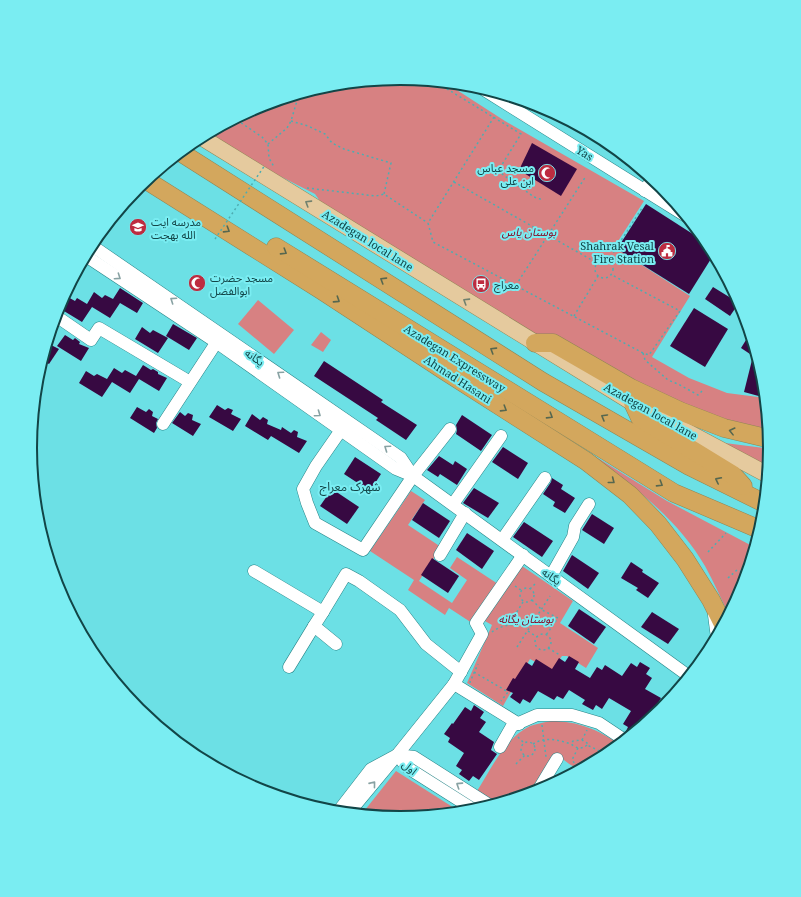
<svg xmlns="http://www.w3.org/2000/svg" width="801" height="897" font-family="'Noto Serif','Noto Sans Arabic',serif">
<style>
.green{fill:#d78182}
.building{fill:#370942}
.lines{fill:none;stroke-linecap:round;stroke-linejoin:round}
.minor-casing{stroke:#278487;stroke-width:13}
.major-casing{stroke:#8f8555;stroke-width:17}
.highway-casing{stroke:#8f8555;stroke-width:19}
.path{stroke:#4eadb1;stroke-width:1.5;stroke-dasharray:2 3;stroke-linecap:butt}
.minor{stroke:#fff;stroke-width:12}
.major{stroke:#e5ca9e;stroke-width:16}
.highway{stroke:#d3a75d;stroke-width:18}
.path-bridge{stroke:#4eadb1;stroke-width:1.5;stroke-dasharray:2 3;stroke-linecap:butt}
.oneway{stroke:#71816e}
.oneway2{stroke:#56674f}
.oneway3{stroke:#88a2a3}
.labels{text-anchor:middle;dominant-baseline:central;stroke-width:4;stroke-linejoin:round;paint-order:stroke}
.street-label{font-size:11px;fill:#124547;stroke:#7aedf2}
.poi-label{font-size:11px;fill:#124547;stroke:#7aedf2;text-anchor:start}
.park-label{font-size:11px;font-style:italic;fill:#880a25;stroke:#7aedf2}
.neighbourhood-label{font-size:12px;fill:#124547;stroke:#7aedf2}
.rim{fill:none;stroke:#124547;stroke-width:2}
</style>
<rect width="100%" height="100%" fill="#6ce0e5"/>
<g class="green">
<polygon points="401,78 446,83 505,121 644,201 615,246 617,249 690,296 652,357 689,378 727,393 766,398 769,432 720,422 544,339 333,210 320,201 315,194 258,165 208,133 259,106 328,85"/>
<polygon points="258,300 294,330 274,354 238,324"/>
<polygon points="321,332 331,340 323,352 311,345"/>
<polygon points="717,442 771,449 769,468"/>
<path d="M588,452l79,49 89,47 -13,42 -14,25c-8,-16 -15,-33 -24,-49 -28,-48 -73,-81 -117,-114z"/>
<polygon points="411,491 425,500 408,525 441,547 419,581 452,603 467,580 450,568 457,557 498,584 472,623 449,608 445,615 408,590 414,580 370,551"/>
<polygon points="522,566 573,601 560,623 598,648 586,668 567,656 562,656 552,671 530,659 503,706 467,683 492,625 483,620"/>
<path d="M551,721c28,0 47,9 70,24 -11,8 -30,25 -45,22 -6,-1 -13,-8 -18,-12l-5,1 -21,32 5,4 -39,12 -21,-13c14,-22 28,-53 53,-65 7,-2 14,-4 21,-5z"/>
<polygon points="396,771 462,813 400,819 361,815"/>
</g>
<g class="building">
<polygon points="532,143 577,169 561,196 519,170"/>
<polygon points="646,204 710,245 714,254 689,294 617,249"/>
<polygon points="713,287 739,303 730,316 705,299"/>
<polygon points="120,288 143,303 137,313 120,303 110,318 92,307 82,322 59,308 66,296 75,301 77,298 87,304 94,292 102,298 105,295 113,299"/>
<polygon points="694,308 728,329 705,367 670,346"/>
<polygon points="173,324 197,338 189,350 166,336"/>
<polygon points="142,327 150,333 153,330 168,338 158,353 135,339"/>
<polygon points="65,335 73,340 75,338 80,342 79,344 89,348 81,361 57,346"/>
<polygon points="752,337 764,376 766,398 744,392 753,356 741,348 746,340 749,342"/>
<polygon points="47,343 59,349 49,364 42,360"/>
<polygon points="324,361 383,400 381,402 417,425 406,440 376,420 378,418 314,376"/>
<polygon points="143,365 151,370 153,369 158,372 158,374 167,378 159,391 139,379 130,393 112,382 102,397 79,383 86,371 94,376 97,374 107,379 114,368 122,373 125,370 136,376"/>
<polygon points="217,405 225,410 228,408 233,410 231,414 241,419 233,431 209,417"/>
<polygon points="137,407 146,412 149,409 153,412 152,416 158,419 156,423 157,428 154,433 130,418"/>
<polygon points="180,412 185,416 188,413 193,415 192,420 201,424 193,436 172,423"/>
<polygon points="252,414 260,420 263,417 268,420 267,424 281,430 282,427 291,433 294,430 298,432 297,437 307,441 299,453 271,436 268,440 245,426"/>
<polygon points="462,415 492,435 481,451 456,434 457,430 456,425"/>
<polygon points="503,447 528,463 518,479 492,462"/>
<polygon points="439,456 453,465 455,461 467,469 457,485 440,474 438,477 427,470"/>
<polygon points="355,457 381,474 370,491 344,474"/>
<polygon points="552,478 563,485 561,489 575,498 565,513 553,506 555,502 543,494 551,482"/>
<polygon points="474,488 499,503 488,518 463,503"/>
<polygon points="332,489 359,507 347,524 320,506"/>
<polygon points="423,503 450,521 439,538 412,520"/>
<polygon points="592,514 614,528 604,544 582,530"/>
<polygon points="524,522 553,541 542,557 513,537"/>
<polygon points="467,533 494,551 482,569 456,550"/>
<polygon points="572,555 599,573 588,589 563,571"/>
<polygon points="432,558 459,576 448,593 421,575"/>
<polygon points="631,562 643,570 642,572 659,583 648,598 636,590 638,588 621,578"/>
<polygon points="579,609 606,627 594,644 568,626"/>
<polygon points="652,612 679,629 668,644 641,627"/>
<polygon points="569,656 579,662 575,669 590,678 597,667 602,670 605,665 622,676 631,663 637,667 640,662 650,668 646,674 652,678 645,689 661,698 657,705 663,709 654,717 652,715 647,723 633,735 626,731 628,727 623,724 631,711 609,698 602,709 596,705 593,710 582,704 585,700 569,690 563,699 557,696 554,700 538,691 530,703 523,699 520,704 510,697 513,693 506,690 513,678 515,679 526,662 532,666 536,659 552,669 559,658 565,662"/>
<polygon points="474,705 484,712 480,718 486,722 479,732 494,742 491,750 497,754 479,780 473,776 469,781 459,774 462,770 456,766 464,753 448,742 450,738 444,734 452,723 453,724 465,707 471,711"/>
</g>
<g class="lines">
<defs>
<g id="minor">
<polyline points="481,88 689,218"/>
<polyline points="645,191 652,178"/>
<polyline points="91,245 401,458 413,476"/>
<polyline points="86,256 216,342 396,469 413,476 690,677"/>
<polyline points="56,316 91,340 99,328 190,382"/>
<polyline points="163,424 220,337"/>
<polyline points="341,430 316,466 303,489 307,503 315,523 363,550 413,476 450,429"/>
<polyline points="453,504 501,436"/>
<polyline points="502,540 545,478"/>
<polyline points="440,555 465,513"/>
<polyline points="254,571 323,612 314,626"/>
<polyline points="551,576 573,537 575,526 589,504"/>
<polyline points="323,612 346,574 359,581 400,610 426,644 461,672"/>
<polyline points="714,615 717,638"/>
<polyline points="289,667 314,626 336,644"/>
<polyline points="454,684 519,724"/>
<polyline points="500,747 512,726 537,715 572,715 599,723 626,741"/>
<polyline points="397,755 454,684 482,634 476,623 523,555"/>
<polyline points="537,792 557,759"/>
<polyline points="476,811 408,768 397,755 414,757 491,806"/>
<polyline points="337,813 371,769 397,755 348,814"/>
</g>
<polyline id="major" points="201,137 633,403 768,475"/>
<g id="highway">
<polyline points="180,152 543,382 689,466 766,504"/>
<polyline points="146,180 321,290 445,371 586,461 630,495 658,524 685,559 711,600 724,626"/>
<polyline points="276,247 674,493 761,530"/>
<polyline points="535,343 553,343 631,388 680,411 724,428 770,439"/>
<polyline points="633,403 640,418 733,475 743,486"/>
</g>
</defs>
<use href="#minor" class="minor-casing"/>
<use href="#major" class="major-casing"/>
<use href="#highway" class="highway-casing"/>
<g class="path">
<polyline points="434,81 521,134 498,171 534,197 543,200"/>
<polyline points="494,117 428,223 433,242 643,353 649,355 680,311 612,275"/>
<polyline points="237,120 262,137 268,144 269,158 274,167"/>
<polyline points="291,121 308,126 325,134 332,143 344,149 391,163 384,194"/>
<polyline points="268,144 287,128 291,121 299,94"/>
<polyline points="454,182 597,263"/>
<polyline points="307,188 376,196 384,194 428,223"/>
<circle cx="604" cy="269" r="9"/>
<polyline points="608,261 642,208"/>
<polyline points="516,285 586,176"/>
<polyline points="574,316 598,276"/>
<polyline points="643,353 645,360 668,380 678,384 698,395 703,390"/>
<polyline points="708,552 726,533"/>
<polyline points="728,578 737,570 740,571 747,578"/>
<polyline points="515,586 521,590"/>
<circle cx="527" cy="595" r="7"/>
<polyline points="530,589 536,583"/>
<polyline points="532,600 542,610 558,618 546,635"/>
<polyline points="509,625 523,602"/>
<polyline points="528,631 537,637"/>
<path d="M492,632c13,-11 45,-9 60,-6"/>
<circle cx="543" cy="642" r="8"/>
<polyline points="517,647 550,596"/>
<polyline points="548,648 560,655"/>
<polyline points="474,672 508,692 501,701"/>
<polyline points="471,682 470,682 478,664"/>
<polyline points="542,725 546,757"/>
<polyline points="518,737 525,744"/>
<polyline points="582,740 587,730"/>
<circle cx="528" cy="749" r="7"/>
<path d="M533,744c13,-8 25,-4 38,0"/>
<path d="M587,745c-6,5 -11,3 -16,-1l2,-3 9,-1 5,3v2l21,10"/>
<path d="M578,748l-6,12c6,9 12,1 20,4"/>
<polyline points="516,764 525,755"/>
</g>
<use href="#minor" class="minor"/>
<use href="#major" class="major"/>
<use href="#highway" class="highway"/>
<polyline class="path-bridge" points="215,239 265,165"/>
</g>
<defs><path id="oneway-chevron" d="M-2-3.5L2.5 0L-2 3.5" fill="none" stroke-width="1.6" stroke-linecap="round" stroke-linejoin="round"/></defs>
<g class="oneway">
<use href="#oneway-chevron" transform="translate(308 203) rotate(-148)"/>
<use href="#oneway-chevron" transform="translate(466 301) rotate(-148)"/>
</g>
<g class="oneway2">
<use href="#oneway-chevron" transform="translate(227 230) rotate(32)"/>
<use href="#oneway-chevron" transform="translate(284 252) rotate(32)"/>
<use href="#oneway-chevron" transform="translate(383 280) rotate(-148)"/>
<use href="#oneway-chevron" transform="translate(337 300) rotate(33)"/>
<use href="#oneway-chevron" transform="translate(493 350) rotate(-148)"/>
<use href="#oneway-chevron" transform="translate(504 409) rotate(32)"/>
<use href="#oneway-chevron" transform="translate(550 416) rotate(32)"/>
<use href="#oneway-chevron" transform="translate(604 417) rotate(-150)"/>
<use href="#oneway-chevron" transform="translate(732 431) rotate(-166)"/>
<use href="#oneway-chevron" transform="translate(718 480) rotate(-153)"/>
<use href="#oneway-chevron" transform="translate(612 481) rotate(38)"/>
<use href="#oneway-chevron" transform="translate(660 484) rotate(32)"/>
</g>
<g class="oneway3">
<use href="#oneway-chevron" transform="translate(118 277) rotate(34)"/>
<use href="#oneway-chevron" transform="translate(173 300) rotate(-146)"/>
<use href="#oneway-chevron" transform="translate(280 374) rotate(-145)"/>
<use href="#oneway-chevron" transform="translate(318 414) rotate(35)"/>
<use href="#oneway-chevron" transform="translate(387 448) rotate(-145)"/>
<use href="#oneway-chevron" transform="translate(373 784) rotate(-51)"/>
<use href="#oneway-chevron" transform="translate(459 785) rotate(-147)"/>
</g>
<defs>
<symbol id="mosque-disc" viewBox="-11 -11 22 22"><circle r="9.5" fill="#bd2c40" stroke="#7aedf2"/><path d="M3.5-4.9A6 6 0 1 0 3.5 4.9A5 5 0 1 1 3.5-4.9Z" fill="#fff"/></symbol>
<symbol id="school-disc" viewBox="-11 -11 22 22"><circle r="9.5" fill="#bd2c40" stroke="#7aedf2"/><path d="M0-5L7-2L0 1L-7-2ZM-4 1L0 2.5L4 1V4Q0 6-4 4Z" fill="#fff"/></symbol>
<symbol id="civic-disc" viewBox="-11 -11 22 22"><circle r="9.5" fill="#bd2c40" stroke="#7aedf2"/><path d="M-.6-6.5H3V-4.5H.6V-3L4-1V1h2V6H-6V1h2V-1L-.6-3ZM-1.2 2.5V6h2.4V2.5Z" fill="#fff"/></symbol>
<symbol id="bus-disc" viewBox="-11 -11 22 22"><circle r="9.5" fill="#bd2c40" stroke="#7aedf2"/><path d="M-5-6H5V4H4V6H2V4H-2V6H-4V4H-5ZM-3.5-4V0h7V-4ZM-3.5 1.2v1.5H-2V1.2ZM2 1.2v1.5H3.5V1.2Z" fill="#fff"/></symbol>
</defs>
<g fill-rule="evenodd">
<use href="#mosque-disc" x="537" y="163" width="20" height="20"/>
<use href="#school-disc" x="128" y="217" width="20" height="20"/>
<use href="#civic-disc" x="657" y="241" width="20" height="20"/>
<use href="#mosque-disc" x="187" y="273" width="20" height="20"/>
<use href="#bus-disc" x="471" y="274" width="20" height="20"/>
</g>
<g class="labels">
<g class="street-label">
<text transform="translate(585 153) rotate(32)">Yas</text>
<text transform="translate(368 240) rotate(32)">Azadegan local lane</text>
<text transform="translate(255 357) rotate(35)">یگانه</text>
<text transform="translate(455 358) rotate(32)">Azadegan Expressway</text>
<text transform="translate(458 379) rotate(33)">Ahmad Hasani</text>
<text transform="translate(651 411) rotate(29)">Azadegan local lane</text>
<text transform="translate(552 576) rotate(36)">یگانه</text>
<text transform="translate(410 767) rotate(40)">اول</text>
</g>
<g class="poi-label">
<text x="534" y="167" text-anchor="end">مسجد عباس<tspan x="534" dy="13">ابن علی</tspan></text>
<text x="151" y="221">مدرسه ایت<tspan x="151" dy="13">الله بهجت</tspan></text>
<text x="654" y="245" text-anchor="end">Shahrak Vesal<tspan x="654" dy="13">Fire Station</tspan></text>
<text x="210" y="277">مسجد حضرت<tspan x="210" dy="13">ابوالفضل</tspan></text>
<text x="494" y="284">معراج</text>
</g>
<g class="park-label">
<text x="529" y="231">بوستان یاس</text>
<text x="526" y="618">بوستان یگانه</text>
</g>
<g class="neighbourhood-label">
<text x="350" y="486">شهرک معراج</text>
</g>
</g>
<path d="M0 0H801V897H0ZM37 448a363 363 0 1 1 726 0a363 363 0 1 1-726 0Z" fill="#7aedf2" fill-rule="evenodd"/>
<path class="rim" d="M37 448a363 363 0 1 1 726 0a363 363 0 1 1-726 0Z"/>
</svg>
